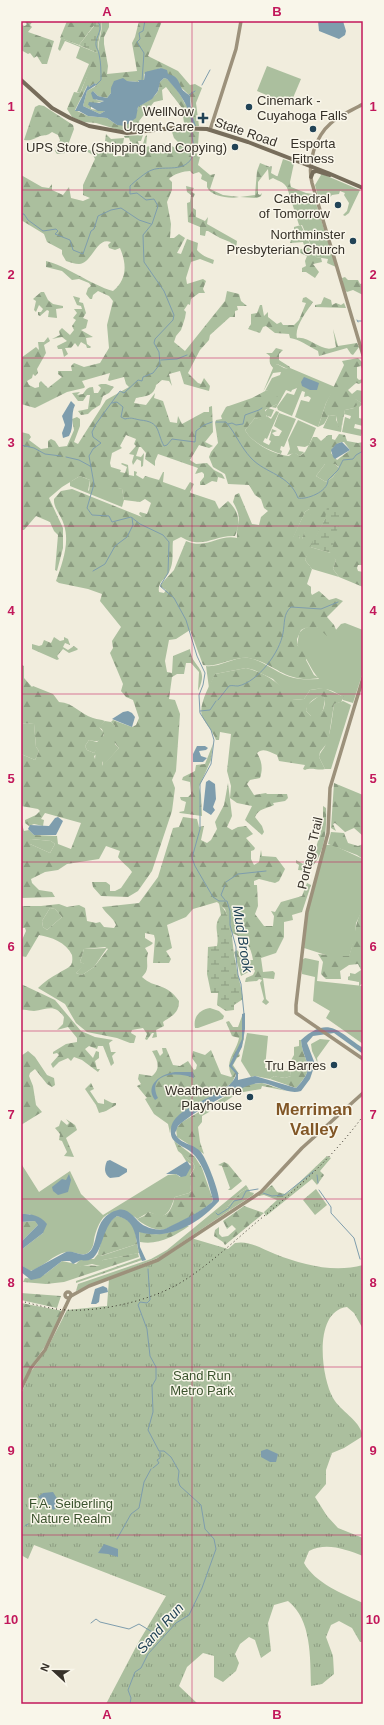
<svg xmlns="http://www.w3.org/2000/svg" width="384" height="1725" font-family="Helvetica,sans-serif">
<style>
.grass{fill:#abbf9e}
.forest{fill:url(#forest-firs);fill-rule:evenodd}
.wetland{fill:url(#wetland-marsh)}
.park{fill:url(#park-tufts)}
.water{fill:#7e9dad}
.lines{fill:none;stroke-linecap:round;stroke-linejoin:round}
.stream{stroke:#7e9dad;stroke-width:1}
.secondary{stroke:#9c917b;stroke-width:3.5}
.primary{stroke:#776d5b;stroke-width:4}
.rail{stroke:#363129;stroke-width:1;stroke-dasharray:1 3;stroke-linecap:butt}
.grid{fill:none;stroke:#c2185b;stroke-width:1;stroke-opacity:0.55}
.poi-dot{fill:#214356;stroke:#f9f6ea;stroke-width:1.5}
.labels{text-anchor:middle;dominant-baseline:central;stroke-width:3;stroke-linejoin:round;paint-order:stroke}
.poi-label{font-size:13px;fill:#363129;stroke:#f9f6ea;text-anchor:end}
.street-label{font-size:13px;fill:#363129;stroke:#f9f6ea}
.park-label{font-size:13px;fill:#3b532e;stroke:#f9f6ea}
.water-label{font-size:14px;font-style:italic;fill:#214356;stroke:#f9f6ea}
.district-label{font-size:17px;font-weight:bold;fill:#815626;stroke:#f9f6ea}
.neatline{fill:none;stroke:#c2185b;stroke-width:1.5}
.grid-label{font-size:13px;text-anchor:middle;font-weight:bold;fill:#c2185b}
</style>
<defs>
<pattern id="forest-firs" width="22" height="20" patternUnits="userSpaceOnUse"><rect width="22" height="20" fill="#abbf9e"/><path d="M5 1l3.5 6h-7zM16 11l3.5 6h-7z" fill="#8c9c81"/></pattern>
<pattern id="wetland-marsh" width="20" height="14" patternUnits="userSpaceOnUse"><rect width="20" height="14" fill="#abbf9e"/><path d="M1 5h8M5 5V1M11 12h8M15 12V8" fill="none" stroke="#8c9c81"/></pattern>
<pattern id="park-tufts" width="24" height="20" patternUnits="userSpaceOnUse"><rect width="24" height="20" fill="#abbf9e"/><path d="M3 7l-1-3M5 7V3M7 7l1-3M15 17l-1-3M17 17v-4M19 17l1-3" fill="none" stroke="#8c9c81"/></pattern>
</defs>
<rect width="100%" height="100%" fill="#f1eddd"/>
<g class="grass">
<polygon points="61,38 97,53 80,93 77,92 89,64 76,58 80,47 65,41 60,51 58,49"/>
<polygon points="267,66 301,79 290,105 257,91"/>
<polygon points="283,159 294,163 290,182 291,187 306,193 313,194 336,267 327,263 328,259 316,257 302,225 299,225 286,184 277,178"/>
<polygon points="320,173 360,190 349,213 345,216 343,215 347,211 349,203 344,195 345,193 340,191 339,194 332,195 325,203 318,196 315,185 321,175"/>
<polygon points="277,364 284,368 290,369 290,368 335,387 326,403 318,427 295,417 301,400 309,402 311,398 308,396 304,397 305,392 302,391 292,416 278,410 277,407 287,393 294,395 297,388 292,390 291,392 286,390 276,408 271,407 277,404 267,390 265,391 272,378 280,375 281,372 273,373 263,392 273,368"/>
<polygon points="354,398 363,404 359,407 359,418 363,419 363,426 355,424 354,428 363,430 361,436 342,432 345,417 350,419 351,416 344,414 341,432 323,428 329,415 336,416 336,420 341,429 345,410 354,408"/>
<path d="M268,408l6,2 -3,7 -4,-1 4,3 5,-8 3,1 -12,27 -2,-1 -2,4 6,3 2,-4 -2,-1 3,-11 5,2 -5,2 3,3h4l3,-5 -8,-5 5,-13 17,6 -12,28 -3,-1 -1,4 2,1 -1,3c-12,-4 -30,-12 -36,-24l10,-12 8,2 4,-4 -3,-3z"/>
<polygon points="298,420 316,428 309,445 305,447 297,446 299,451 304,452 300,456 295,453 287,455 290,449 288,440"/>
<polygon points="325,464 335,464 339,468 333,477 326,482 316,476"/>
<polygon points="80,476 90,480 88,491 98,483 122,489 124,500 122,507 70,486 70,482"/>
<polygon points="309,509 312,510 309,522 302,539 300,540 299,535 296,541 292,539 305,512"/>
<polygon points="310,547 331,553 336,560 333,569 339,577 312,569 305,560"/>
<path d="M345,623l18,7v42l-10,31 -10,-3v-3c-12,-8 -18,-10 -33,-7l-6,9 -12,1 -19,-21 -19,-9 -8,-2 -31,6 -6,14 -3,-22c13,2 29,-10 43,-8 16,3 29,17 45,20 9,2 16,1 25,1 -9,-10 -13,-24 -22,-34l2,-11c7,-13 27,-5 38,-2l-2,-1 6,-7z"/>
<polygon points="319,696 323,696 325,699 323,710 319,716 311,716 306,711 307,705"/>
<path d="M343,701l8,4 -20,64h-6l-6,-12c1,-5 4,-7 6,-11 6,-13 7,-28 9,-42z"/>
<polygon points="105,721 111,722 115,726 115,744 119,748 102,767 103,762 99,759 95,759 96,750 94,753 87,750 85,746 89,740 97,742 104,735 102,729 98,727"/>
<polygon points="21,723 34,724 36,747 39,751 35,760 21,754"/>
<polygon points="31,839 51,841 55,844 50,853 30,844 29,842"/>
<polygon points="326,845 333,845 363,859 363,909 356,923 355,937 349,957 329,956 304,948 307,915"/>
<polygon points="50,908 55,909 62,917 47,930 43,927 42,921"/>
<polygon points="107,948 94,967 82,975 76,973 84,964 80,962 84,949"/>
<polygon points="305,958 319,961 317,981 363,986 363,1044 326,1018 330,1011 313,1001 315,977 302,974 302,960"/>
<path d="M210,1008l9,3 5,5 -1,3 -25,9h-3c-2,-11 4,-18 15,-20z"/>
<polygon points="247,1033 268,1036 265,1068 287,1071 290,1062 291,1076 285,1078 274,1076 270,1079 255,1076 251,1077 241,1061"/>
<polygon points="320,1039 330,1040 317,1058 318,1064 312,1051 311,1044"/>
<path d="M181,1153l12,10 2,4 -5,8 1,16 -2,2 -14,4c-4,8 -4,16 -14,20l-12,-5 -12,7 -2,-2c-23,-7 -32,-8 -40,18 -2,6 0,11 -6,17 -6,6 -15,-2 -23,0 -12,2 -24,16 -36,19l-9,-6v-15l22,-17 -13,-19h-9l1,-49 17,27 31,-21 11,23 22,21 65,-40 8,-1 4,3 11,-13 -5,-3z"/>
<polygon points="246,1185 248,1188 241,1192 227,1207 230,1210 160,1257 76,1291 78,1284 151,1259 167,1250"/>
<polygon points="137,1244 139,1253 103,1260 100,1266 92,1264 44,1275 62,1261 76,1264 81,1259 94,1259 98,1254 101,1256"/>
</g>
<g class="forest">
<polygon points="24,21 33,21 30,25 32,27 28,32 54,41 47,64 42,64 37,56 34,58 30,53 28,54 21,50 21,25 25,26 27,24"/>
<polygon points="67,21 93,21 95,24 79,45 60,38"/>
<path d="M101,21h8v6l-5,10v7l4,22 -1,8 30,-3 -5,-28 3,-6 4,-16h23l-14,35 30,15 12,14 5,-1 7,4 -6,15 3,23h-10l-5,-3 -2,-15 -16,-21 -4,3 1,10 -9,2 -15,19 2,8 -22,1 -23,-7 -12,-1 -12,-5 -5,-8 7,-17 6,1 2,-4 13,-35 4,-3c-2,-11 5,-20 2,-30zM161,68l29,28 2,11 -7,-3c-4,-9 -10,-18 -18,-25l-3,-1 -5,5c2,12 -11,18 -21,24v2l-21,16 -10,-7 -19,-2 -13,-6 12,-24 2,1 6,-4 1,3 -9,5 -4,15 17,8 5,-3 -14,-2v-3l-3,-1 16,-4 -8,-1 -3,-9 5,5 9,2 4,-5 16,-12 12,1 -1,-1 6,-1v-6z"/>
<path d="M39,105l5,1 29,19 1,4 -9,24 -8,1 -2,-3 5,-11 -2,-5 -6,-3c-5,4 -7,3 -12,4 -7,3 -8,5 -16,4l11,-33z"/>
<path d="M188,130l11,2 -2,24 3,1 -2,8 12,10 5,-1 -5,15 13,6 16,2c-8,2 -28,0 -32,-10v-5l-6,-3 1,-4 -3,-3 -6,2 -3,-3c-6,0 -17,3 -21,8l3,3v8l-5,12 4,22 -1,14h4l5,-4 6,4 -8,15 4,1 6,-15 11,4 -1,7c4,5 11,8 17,10l-1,4 -13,-5 -9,3 -5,16 1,6 16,-5 3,2 -3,8 2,4h-6l-8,6 -1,6 -2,-1 -4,6 2,2 -1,6 -4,12 -5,6 -2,6 11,9 40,-50 2,-10 12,3 2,7 6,5h-10l1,4 -3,1v6h-5l-20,18 -1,5 -9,10 -12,23 10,10 3,1 3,-6 6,8 -1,5 -25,-7 -4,-13 -11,3 3,12 -3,-5 -7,-1 -6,5c-2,11 -10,11 -20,13l-2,5 12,2 9,-12 -1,5 9,3 7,21 7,1 1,-7 4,8 22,-12h5v-5l3,-1 1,26 -8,10 8,4 -4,2 -10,-3 -9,15 6,4 11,-1 7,7 8,4 3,5 -7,-2 -1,5 -5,-1 -7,4h-5v-3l4,-5v-3l-2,-2 -7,2 3,-6 -40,-14 -3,7v5l-10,-7 1,-6 -5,-6h-2l-3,9 5,1 3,-4 -1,13 -2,1v-6l-4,-2 -4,6 -1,-3 2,-7 -5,-1 7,-8 -2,-2 2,-5 -10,-4 -6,11 2,2 -10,5 -2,10 1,4 10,3 -1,2 5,1 2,-6 -6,-3 1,-1 6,2 1,10 5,1v-5l3,1 -1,3 7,4 2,-3 14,4 4,-8h1l-1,10 22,8 5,-8 4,2 -4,8 1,1 24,8 4,8 9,-8c11,10 13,21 7,35 -22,-1 -32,14 -54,1l-8,4c-1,8 1,21 -3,29 -3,9 -13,11 -11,22l5,1 2,-3 -5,-3v-3l13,-14 12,-29c21,9 32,-7 51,-3 -1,-17 7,-16 -4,-36l2,-7 4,-2 13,31 7,1 2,-8 7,-6 -4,-3 -3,-9 -6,-4 -6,-10 -21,-1 -3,-10 -12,-7 -4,-10 2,-5 7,-9 -3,-20 1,-3 6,-1 -1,-3 5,-9 26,-9 15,-8 14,9 -4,5 -12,6 2,9 -3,2 -9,-3 -10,12c7,13 30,25 44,26l5,-4 6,4 5,-4 8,-15h4l4,4 7,-6h4v4l3,1 4,-6 6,1 2,6 11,2 5,-1v123h-5l-1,3 1,3 5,1v15l-24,-10 -6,-8 3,-9 -6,-6 11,-43 -16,8 -20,41 7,9 -5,15 4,3v6l1,2 7,-4 10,9 7,-2 7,3 -16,16 7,8 3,7 -10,4 -10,-9 -12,1 -4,2 -4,9v6l11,9 -2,6 8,15 5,3c-33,6 -43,-14 -70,-20 -15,-2 -31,10 -46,7l-13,-35 -14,9 -7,1 -4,21 2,11 5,1 1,-17 17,-7c2,20 20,17 8,42l1,-19 -8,-9h-5l-2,11h-7l-5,3 -3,22 6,1 5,14 -4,57 -4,9 3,8 -3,23 -20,60 -14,20 -10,6 -27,-1 -8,-9 -1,-5h14l4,3v6h5l6,-3 11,-16c-4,-6 -11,-10 -14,-15l2,-6 -14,-5 -7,13 -32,5 -9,6 -13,2 -14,7 1,4 7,7 13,2 3,5 -34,1v-77l3,10 5,-1 5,5 23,1 1,8 13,5 10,-26 -36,-10 -4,6 3,1 -1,6 -9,-2 -5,2 -4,-3v-3l11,-5 4,-4 -2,-2 -17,-3v-52l14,6 4,-9 -3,-4 -2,-23 -13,-1 1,-58 2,1v12l8,9 1,-1 20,8 6,8c15,1 21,12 34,16 5,2 8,1 12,3l-6,6 5,6c-2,9 -7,9 -15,7l-4,6 2,4 7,3 2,-4 2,4 -4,3 1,3h8l-1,7 17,-18 -7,-9 3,-3v-10l-4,-4 2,-2 19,7 4,-2 3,-7 -6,-18 -7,-3 -5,-6 2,-7 -13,-31 3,-5 -1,-7 9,-14 -21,-26 2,-7 -14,-5 -29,-6 -3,-2c6,-17 14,-38 8,-56 -2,-9 -11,-17 -10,-26l7,-8 11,-2 70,28 -3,-3 1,-2 7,2 4,-11 -6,-4 -5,3 -16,-2 -2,-11 -7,-1 -4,1 -13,-5 -2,6 -7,3 1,-13 -10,-4 -18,11 -13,11 14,30v20l-6,23 -2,-1 3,-35 -4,-4 -4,-9 -14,-6 -12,14h-3v-98l8,2 2,3 -2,3 12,9 7,-1v-7l3,-2 4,2 4,6 8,-1 7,-16 -2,-11 5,-2 3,2v7l-6,16 4,2 28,-44 23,-13 -3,-3 -2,-7 -15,4 -1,-1 2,-7 -28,8 3,6 -1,1 -17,4 -32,16 -14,-4v-46l15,-11 3,3 -1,-8h6l4,-5 2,4 -6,4 2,8 -9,16 1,4 -3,3 -2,-2 -1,4 -5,3 2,4 6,3 4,-1v-4l2,-2 7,7 14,-11 -4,-3v-3h14l-1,-5 3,-3 10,4 16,-4 9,-15 -2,-23 6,-24 -4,-5 -11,-5 -5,4 -1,4h-2l-4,-5 2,-6 3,-2 -2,-3 -10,-4 -7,1 -10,-9 -16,-4v-6c19,4 45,24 67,30 14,-12 14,-26 7,-43l-5,2 -6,-2 -1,-3 3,-3c-15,-6 -18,21 -32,22 -4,0 -9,-2 -13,-3l-4,-7v-4l-15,-8 -3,-8 -23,-14v-45l21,12 7,1 3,-4v6l11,5 6,-8 2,11 12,3 7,-3 -7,-3v-10l12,-26 -2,-4 -7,-4 1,-2 12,5 3,-5 5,5 1,-5 5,-2v-3l-8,-3 1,-7 5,5 13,-1 -1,6 -10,8v4h9l2,-8h3l1,-4h3l-2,-6h-4l-1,-2 19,-1 -2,6h-3l1,4 4,-1 2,-7 2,-2 -1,12c11,-3 20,-6 29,1h3l2,-4 -6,-6 -2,-6zM344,442l6,8 -13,10 -6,-7c2,-6 5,-11 13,-11zM325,464h10l4,3 -6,10 -7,5 -10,-6zM309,509l2,3 -9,27h-2l-1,-4 -3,-1 -2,5 2,2 -3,-3 12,-26zM31,839l20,2 4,3 -5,9 -20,-9z"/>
<path d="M260,163l10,4 1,-1 1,1 -1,6 18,10 2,5 -1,6c-4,-11 -7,-11 -17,-16l-4,2 -1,-11 -10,13v12l2,1 2,-2 -1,3 -4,2 -17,-1 15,-2 2,-24z"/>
<polygon points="186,186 194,188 192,192 195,194 193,198 193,208 196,210 196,217 205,221 208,217 207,224 237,241 236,248 230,242 220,238 208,231 206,231 205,236 200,235 200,227 188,222 187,203 190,202 191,195 187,192"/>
<polygon points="301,225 316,257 321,258 322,262 313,264 319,272 315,278 306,272 302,272 302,268 306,266 305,261 307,256 298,252 298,250 305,248 303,242 290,243 291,240 301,240 294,229 294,227"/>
<polygon points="345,277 348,280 358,280 360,284 363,283 363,295 353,290 347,292 344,289 342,278"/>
<polygon points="41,292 44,292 48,300 53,304 63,306 63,308 56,309 57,318 48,317 49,311 47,310 40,316 38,315 38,312 41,312 43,309 39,305 36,312 34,310 36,301 33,299"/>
<polygon points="73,296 80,298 79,302 83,303 86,313 83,318 88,320 86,328 81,330 93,337 86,338 87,344 91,347 90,348 87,348 86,345 81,342 78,347 75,343 71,348 65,348 68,354 64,357 62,349 58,349 57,346 67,341 62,337 52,339 60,335 59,331 62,328 70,335 74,330 72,326 76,320 73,318 77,313 74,309 82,309 81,306 77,305"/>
<path d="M306,297l7,5c-6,9 -19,25 -16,36 14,-2 24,16 39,9l-3,-18 5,17 19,-3 2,4 -6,8 -2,-1 -4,-6 -28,8 -1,-5c-10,-5 -19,-12 -28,-13l-1,-4 -14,-1 -9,-7 -3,1 -3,6 -12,-4 3,-5v-10l6,-1 3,-8h2l2,11 4,-4v5l9,7 4,-2 2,3h11l5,-5 7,-17 -4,-1 1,-4z"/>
<polygon points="324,297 331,300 332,305 336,303 341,305 344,303 346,308 315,307 315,305 321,304"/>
<path d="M276,348l7,2 -4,4v6l11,7v3l-13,-6 -3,5c-4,-5 -5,-6 -4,-13l-4,-3h6z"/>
<polygon points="358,358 363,363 363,371 361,366 357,367 357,378 359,380 363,379 363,382 359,384 356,383 348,390 352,394 357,390 363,391 363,404 355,399 357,405 354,408 345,410 341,429 339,430 336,416 329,415 324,424 318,427 326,403 344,365 342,361"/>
<path d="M101,384h5l8,3 -5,6 -6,3 -3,9 -8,5 -4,4 -7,1 -3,-4 10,-2 2,-14h-3l-4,6h-5l-6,-8 8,-1 -3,3 6,-1c3,-4 4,-7 10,-7l1,6h4l3,-5 -3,-3z"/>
<polygon points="54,637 60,641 64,640 64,637 68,639 70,645 65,643 63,647 68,650 74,646 78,649 77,650 69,653 63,649 57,656 59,659 57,660 32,649 32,644 39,646 42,645 44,640 51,643"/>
<path d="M246,668c21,6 34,15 47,32l11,-1 6,-9 14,-2 20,9 -3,5 -7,2 -6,38 -8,10 -1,5 6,12c-7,2 -13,-2 -20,1l-2,-1 2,-4 -26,-4 -2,-6c-7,-3 -14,-8 -20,-2 5,8 6,16 3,25l-10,2 -3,4 7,11 12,-2 1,1h20l1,4 -3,3 -12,2 1,2c-8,4 -15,3 -19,12l7,9 2,6 -2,3 -17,-15 7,-14 -15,-3 -7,-5 1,-12 -4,-15 4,-37 -11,-2 -1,8h-3c-3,-9 -10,-15 -14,-24 -4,-10 8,-32 13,-42zM321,696l3,1c2,8 0,15 -7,19h-6l-5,-5c1,-8 8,-13 15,-15z"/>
<polygon points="213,744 211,760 199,787 201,795 202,816 180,813 179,812 184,811 186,802 181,800 180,797 188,797 191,794 190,782 182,780 183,777 195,771 196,765 205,764"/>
<path d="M228,783l4,33 -5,11 5,3 6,-3 8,-1 7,8 -7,4 9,10 -1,2 -3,1v8l3,6 5,-3 2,-12 1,6 14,1 9,12 -6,12 -4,2 -16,-4 -5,2v4h3l1,21 -3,8 9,12h9l1,-10 -3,-5 4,1 6,-10 21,-6 5,-13 4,2 -9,27 -10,3 1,5 -9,2v15l-8,16 -15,5 2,14 10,-1 2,2 -1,6 -11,-1 3,21 3,3 -3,3 -4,-3 2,-3 -4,-16 2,-3 -3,-1 -2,2 -12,1 1,-4 7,-3 2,-4 -1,-2 -13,7 -7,-24 3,-2 9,10h7c-2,-14 -8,-22 -21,-27l-7,-24 -8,-7 -24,7 -7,8 -19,8 5,23 -6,3 5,8 -2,4h-16l2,-24 -1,-4 -9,-2v5l8,5 -2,2 -6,3 3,5c-3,11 3,15 -6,24 13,12 24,5 37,24 0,13 -8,15 -16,21l1,4 -8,4 1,7 -5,1 2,-5h-2l-5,7 -2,-1 2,-5 -4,-6 -11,2 -1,3 5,3 -2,7h-4l-13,-5 -30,-6 -11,-9 -11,-19 -27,-16c6,-6 13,-11 21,-15 8,-6 15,-4 13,-18 -6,-13 -21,-18 -33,-20l-13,22 -5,-1v-14l5,-11 -1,-3h-4v-22h20l18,-2 8,3 12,-2 6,3 2,13 9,2 4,-1 4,5 10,1 2,-3c-3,-8 -10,-11 -14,-18l37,-4 19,-26 15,-49 6,-1 4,-10 14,2 2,8 5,-1 -3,14 6,3 4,-3 6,-11 -2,-7 9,-17zM50,908l5,1 7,8 -15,13 -4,-3 -1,-6zM105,947l3,2 -14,18 -12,8 -6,-2 9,-9 -5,-2 4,-13z"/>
<polygon points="334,783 363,795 363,836 354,828 345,832 335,823 333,824 336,831 331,828"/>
<path d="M323,806l3,2c1,21 -1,51 -19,63l-9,-1 1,-5 -3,-2v-3l7,4 4,-2h2l1,-2 -3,-1 6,-7 -5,-2 7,1 8,-27z"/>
<polygon points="331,832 344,833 348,843 358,846 363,844 363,859 357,855 328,844"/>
<path d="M363,908v75l-4,3v-4l-11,-2v-3l2,-1v-3l5,1 6,-4 -3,-6 -9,1 -9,6 1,8h-15l-5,-5 2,-12 -5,-8 19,2h12c6,-16 5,-33 14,-48z"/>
<path d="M21,984l34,16 26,31 14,6 18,3 -4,3 2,9h5l-4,4 2,7 -3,3 -8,-20h-5l-1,3 -8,-3 -4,3 8,9 3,-7 3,1v6l-4,3 2,8h3l-2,3 -16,-12 -8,-3 -3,4 -3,-3 -9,4 -6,6 -2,-4 8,-9 -2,-2 -4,1v-2l13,-8 11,-2v-4l-9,-11 -11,3 6,-6 1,-7c-10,-14 -17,-7 -30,-6 -4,0 -8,-2 -13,-1z"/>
<path d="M242,1016l2,23 -5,14 1,3 -3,2 -4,7 6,9h-3l-4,9 -40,25 -21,20 -1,5 -2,-9 -14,-10 -9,-15 2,-1 -10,-12 4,-2 -3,-5 1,-5 13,2c9,-7 6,-15 0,-25l5,-1 3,6 3,-3 -1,-5h4l7,17 7,1 8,-5 6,9 2,-1 1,-4 -5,-7 1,-7 12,4 6,-5 10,24 10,3 1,-1c-8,-16 4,-23 7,-38l-7,-2 -6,-14 3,-1 4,6h5z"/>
<path d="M299,1040h2c2,24 17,25 -5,48l-26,-9 4,-3 11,2 6,-2 -1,-14 4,-7v-8l5,-1z"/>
<polygon points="28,1051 35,1057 47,1075 54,1078 55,1085 52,1087 47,1084 35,1069 30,1073 29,1076 33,1086 36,1105 42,1112 21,1125 21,1056"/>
<polygon points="91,1083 94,1089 90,1091 98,1103 104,1104 104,1099 112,1103 116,1103 116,1105 106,1111 99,1113 96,1105 85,1089"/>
<polygon points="262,1083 287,1091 262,1086 261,1089 238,1093 223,1103 213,1105 209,1112 202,1116 202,1122 198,1127 200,1142 204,1154 177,1137 176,1129 182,1122 243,1086 251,1084"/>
<polygon points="66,1119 75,1125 77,1130 66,1138 74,1157 64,1156 67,1152 62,1141 59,1140 60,1134 55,1128 59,1126 61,1120 67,1125 69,1123"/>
<path d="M174,1141l21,16 7,11 11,32c-5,9 -38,25 -47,29 -9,3 -23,-4 -29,-10l7,-3 4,-4c10,2 18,9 24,-6 2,-3 1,-6 3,-9l14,-4 2,-2 -2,-13 6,-11 -2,-4 -15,-12z"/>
<polygon points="327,1156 331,1158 320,1171 324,1175 317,1185 312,1179 266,1216 264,1212 277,1200 264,1195 258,1196 272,1185 277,1192 285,1194 289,1192"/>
<polygon points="224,1162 228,1164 242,1181 231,1190 228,1190 230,1188 222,1166 218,1165"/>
<polygon points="248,1188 250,1192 254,1193 253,1195 230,1210 227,1207 241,1192"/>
<polygon points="244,1206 264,1213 225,1245 223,1242 214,1236 215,1230 219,1227 219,1234 222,1237 228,1236 236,1229 232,1225 227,1229 223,1221"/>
<path d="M117,1216c16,3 19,14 20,28l-37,12 -2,-2c4,-14 6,-30 19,-38z"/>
<polygon points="35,1221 38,1225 21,1242 21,1222"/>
<path d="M185,1226h4c-16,11 -30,19 -49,16l-1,-11c16,6 31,3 46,-5z"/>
<path d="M138,1253l1,4 -75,25 -18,2 -23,-2 2,-4c11,1 14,-2 24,-5 17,-5 35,-9 51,-7v-3l3,-3z"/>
<polygon points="141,1258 142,1260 76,1283 76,1281"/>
<polygon points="21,1293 61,1296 57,1308 21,1300"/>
<polygon points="21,1303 63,1311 44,1348 31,1366 21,1386"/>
</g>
<g class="wetland">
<path d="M93,21h8c2,11 -5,19 -2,30l-2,2 -18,-8 15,-19z"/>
<polygon points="327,507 342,511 331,553 310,547 325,519"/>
<path d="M219,903c15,15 12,37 16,56 2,14 6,26 8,40l-9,6v5l-8,1 -9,-6 1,-12h-7l-4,-19 1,-27 9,-1c3,-12 -5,-20 4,-31z"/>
</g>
<g class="park">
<polygon points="316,1189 327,1205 315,1215 303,1200"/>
<path d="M191,1238l37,11 7,-6c14,-3 27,6 40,11 28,11 59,19 88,11v64l-9,-16 -7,-6c-34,4 -26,70 -14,91 8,14 26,21 30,38l-19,12 -12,5 -6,17v14l-11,13 12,19 11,12 25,10v18c-18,-7 -37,-14 -54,-5l-5,12c11,20 39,31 59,40v39h-3l-8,-14 -13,-7 -8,4 -5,12 7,19 1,18 -12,10 -11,2c-1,-28 1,-66 -23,-85l-14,4 -6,18 3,28 -10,7 -6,-18 -6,-3 -9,7 -5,10 4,9 -3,8 -13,11 -9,-5v-21l-11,-3 -16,14 -8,19 19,18h-92l32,-61 28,-47 -132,-51 -6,14 -7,-4v-161l9,-21 17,-24 20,-39 40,-4 2,-27 38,-14z"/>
</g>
<g class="water">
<polygon points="318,21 343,21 346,31 345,35 339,39 319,31"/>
<path d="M161,68l6,2 1,4c10,2 10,7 14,15 1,2 6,5 8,7l1,16 5,14h-4c-2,-20 -13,-34 -25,-47l-3,-1 -4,4 -2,9 -6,8 -14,8 -2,11 -11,8 -8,-1 -10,-7 -19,-2 -9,-5h-4l13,-26 1,2 6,-4 1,2 -9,6 -4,15 17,8 5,-3h-7l-10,-6 1,-3 10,1 5,-2 -11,-2 -2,-6 2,-2 5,5 9,2 4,-5v-5l3,-7 9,-3 4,3 12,1 -1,-2h6l1,-8z"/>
<polygon points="304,377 319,383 317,390 310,390 302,386 301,382"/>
<path d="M71,401l4,4c-5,10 0,21 -6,31l-6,2 -1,-5 3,-8 -3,-9z"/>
<polygon points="342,442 350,450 335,459 333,457 331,450 336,444"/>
<polygon points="128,711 132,713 135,717 132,727 112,719 123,712"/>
<polygon points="197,746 205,746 208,748 206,750 199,751 201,756 207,758 203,762 193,762 193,754"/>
<polygon points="209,780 215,784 216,799 213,807 215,810 211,815 203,810 206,782"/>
<polygon points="58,817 63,821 56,835 34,835 28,829 30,825 49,826 55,818"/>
<path d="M245,1013v16l-3,18 -10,19 6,7v7l17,-4 41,12c22,-23 7,-24 5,-48 28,-25 37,-8 62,8v6l-29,-21 -21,3 -6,7 8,21 -5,15 -9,12c-13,4 -25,-6 -39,-8 -16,-2 -71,30 -84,43l-3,7c4,11 17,10 25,18 6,6 20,42 19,50 -19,22 -50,40 -80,31l1,15 6,13 -4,1c-8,-17 -2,-40 -25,-45 -18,11 -13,50 -36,44l-8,4 -3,-3h-8l-22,17 -9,2 -10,-8v-7l10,6 35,-19c7,-2 14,4 20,2 15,-5 4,-37 32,-44 11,-3 17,10 25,15 5,3 18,7 24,3 14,-7 32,-15 45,-26l1,-2c-4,-15 -9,-37 -22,-48 -8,-7 -22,-8 -20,-23 2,-25 63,-34 65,-55l-7,-8 13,-27v-25z"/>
<path d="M175,1072h18l1,6c-17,-7 -48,-5 -36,20l-3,2c-11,-15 6,-26 20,-28z"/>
<path d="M110,1160l17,9v3l-8,5 -9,1c-6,-4 -6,-10 -3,-17z"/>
<polygon points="187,1161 191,1167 186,1176 181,1177 176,1174 166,1174"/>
<polygon points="69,1174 71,1180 68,1192 58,1195 53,1191 52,1187 62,1179 66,1180"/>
<path d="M21,1214c11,0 19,1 26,10l-4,9 -22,17v-8l17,-17 -3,-4 -14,1z"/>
<polygon points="103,1286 107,1288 108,1292 100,1294 99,1302 96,1304 91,1304 95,1289"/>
<polygon points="267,1449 278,1454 276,1462 270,1462 261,1457 261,1451"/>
<polygon points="53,1492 61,1505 53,1510 49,1505 38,1497 43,1493"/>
<polygon points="104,1544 118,1549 118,1557 108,1554 98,1553"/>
</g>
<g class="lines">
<g class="stream">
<polyline points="142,81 144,53 137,42 140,39 139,33 143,31 145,21"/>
<path d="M96,85l5,-5c0,-9 0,-17 -2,-26 0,-3 -3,-6 -3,-9 -1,-9 9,-16 1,-24"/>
<polyline points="202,85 210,70"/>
<polyline points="189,95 195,91"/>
<path d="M192,131c-1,8 4,16 1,24 -7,19 -29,10 -41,15 -5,1 -19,13 -22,16v8l7,-1 9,7 8,-1 4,7 -6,18 -9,11 1,27 20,29 10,24 -1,5 -18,19 -1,4 5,9 1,12 -7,9 -10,4 -1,4 -4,-1 -14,13 -4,-2 -24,33 -4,8 1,5 8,6 -8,6 -4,7 5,28 -7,24 5,7 17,1 3,6 19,-5 9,7 23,11 6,7 -1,31 -8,13 14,12 12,22 11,36 8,17 -2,12 -4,10 1,18 11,17 3,10 -3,24 -11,20v45l-8,29 3,8 18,31 6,4h8l3,10v14l6,22v10l2,18 3,9 3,30"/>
<polyline points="21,214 24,214 28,220 43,231 56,229 58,231 55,234 70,240 73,250 83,254 91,231 94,229 98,216 111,210 121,208 139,220 151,224"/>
<polyline points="357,320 358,322"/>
<polyline points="358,321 363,321"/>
<polyline points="161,360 177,359 187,355"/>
<path d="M112,403l5,-1 6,5 -2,10 4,2c7,-2 9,0 15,1 21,2 16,11 24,26l3,-1 5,-6 23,3 1,-11 8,-6 8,-3"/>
<path d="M216,422h10c10,12 14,24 25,36 15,16 38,16 47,40 8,2 30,-6 30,-18l10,-10 5,-10 10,-1 3,-4 7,-4"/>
<polyline points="228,424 232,423 236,425 243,424 245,415 259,410 262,408"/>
<polyline points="21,445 34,448 45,454 61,456"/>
<polyline points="66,457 79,460 90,466"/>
<polyline points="93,571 105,564 115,546 127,537 133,525 132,518"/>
<path d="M218,700l11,-14c3,-1 5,0 9,0 20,-4 42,-34 45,-53 2,-10 0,-19 8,-26l30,2 17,-7"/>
<polyline points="200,711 210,710 216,701"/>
<polyline points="226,882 238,874 266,871"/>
<polyline points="225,900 221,895 225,885"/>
<polyline points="317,1175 318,1183"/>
<polyline points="319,1190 331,1207 331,1213 354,1238 360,1259"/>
<polyline points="263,1193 272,1196 284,1195 314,1171"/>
<polyline points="216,1213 218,1215 229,1208 234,1201 242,1199 246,1191 258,1189"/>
<polyline points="153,1468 159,1463 157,1460 160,1458 160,1452"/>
<polyline points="25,1526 28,1524"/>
<polyline points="117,1539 131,1514 139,1508 144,1482 151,1469"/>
<polyline points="91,1623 96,1619 100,1622 129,1629 139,1624 154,1633"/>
<polyline points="155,1635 157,1636"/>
<polyline points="130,1704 131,1698 128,1690 135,1672 141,1668 148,1654 176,1623 189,1615 202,1588 216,1549 214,1539 205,1529 201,1505 180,1486 178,1480 179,1471 171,1457 164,1451 159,1451 148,1430 153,1412 152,1386 156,1379 156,1367 150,1356 147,1329 138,1305 140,1302 147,1303 150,1300 148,1269"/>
</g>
<g class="secondary">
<path d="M363,104c-10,6 -24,11 -32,19 -16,14 -24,40 -19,60l51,172"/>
<polyline points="210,130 236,49 241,21"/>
<polyline points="363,678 330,788 328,833 307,912 296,1005 296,1013 363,1059"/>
<circle cx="68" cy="1295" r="3"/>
<polyline points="71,1296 89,1286 158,1260 261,1192 302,1148 363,1093"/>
<polyline points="21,1389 31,1368 45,1350 70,1297"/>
</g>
<g class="primary">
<polyline points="21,80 52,108 70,118 89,126 127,133 174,128 207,129 248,142 328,173 363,188"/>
<polyline points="317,171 330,175"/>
<polyline points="311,177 313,172 316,171"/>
</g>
<path class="rail" d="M21,1301c15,4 29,8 45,9 34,2 84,-9 114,-27 28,-17 53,-41 78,-62 39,-32 75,-64 105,-105"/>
</g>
<path class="grid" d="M192,21v1683M21,190h342M21,358h342M21,526h342M21,694h342M21,862h342M21,1031h342M21,1199h342M21,1367h342M21,1535h342"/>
<g class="poi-dot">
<circle cx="249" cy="107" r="4"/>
<path d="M201 112h4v4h4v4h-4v4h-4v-4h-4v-4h4z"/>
<circle cx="313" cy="129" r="4"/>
<circle cx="235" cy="147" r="4"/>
<circle cx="338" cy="205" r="4"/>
<circle cx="353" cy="241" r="4"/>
<circle cx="334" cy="1065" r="4"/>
<circle cx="250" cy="1097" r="4"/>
</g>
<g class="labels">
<g class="poi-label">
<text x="257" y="100" text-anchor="start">Cinemark -<tspan x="257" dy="15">Cuyahoga Falls</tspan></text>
<text x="194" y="111">WellNow<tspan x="194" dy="15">Urgent Care</tspan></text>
<text x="313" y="143" text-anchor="middle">Esporta<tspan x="313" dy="15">Fitness</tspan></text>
<text x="227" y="147">UPS Store (Shipping and Copying)</text>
<text x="330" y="198">Cathedral<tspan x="330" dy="15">of Tomorrow</tspan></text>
<text x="345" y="234">Northminster<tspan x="345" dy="15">Presbyterian Church</tspan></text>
<text x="326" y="1065">Tru Barres</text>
<text x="242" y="1090">Weathervane<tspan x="242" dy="15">Playhouse</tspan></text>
</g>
<g class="street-label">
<text transform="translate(246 132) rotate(19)">State Road</text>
<text transform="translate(310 853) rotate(-77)">Portage Trail</text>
</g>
<g class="park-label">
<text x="202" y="1375">Sand Run<tspan x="202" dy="15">Metro Park</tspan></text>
<text x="71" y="1503">F.A. Seiberling<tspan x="71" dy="15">Nature Realm</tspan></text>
</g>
<g class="water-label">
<text transform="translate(243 939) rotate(81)">Mud Brook</text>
<text transform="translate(160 1628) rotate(-48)">Sand Run</text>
</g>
<g class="district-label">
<text x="314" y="1109">Merriman<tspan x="314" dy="20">Valley</tspan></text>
</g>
</g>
<rect width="384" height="1725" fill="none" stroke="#f9f6ea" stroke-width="44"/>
<g transform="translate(54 1671) rotate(292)" stroke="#f9f6ea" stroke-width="3" paint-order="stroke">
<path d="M0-3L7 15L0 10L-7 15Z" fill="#363129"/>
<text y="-6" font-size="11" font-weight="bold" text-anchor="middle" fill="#363129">N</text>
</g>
<rect x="22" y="22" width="340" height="1681" class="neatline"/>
<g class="grid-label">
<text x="107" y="16">A</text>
<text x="277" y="16">B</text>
<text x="11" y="111">1</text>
<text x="373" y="111">1</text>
<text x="11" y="279">2</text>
<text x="373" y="279">2</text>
<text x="11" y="447">3</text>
<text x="373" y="447">3</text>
<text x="11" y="615">4</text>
<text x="373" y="615">4</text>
<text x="11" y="783">5</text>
<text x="373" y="783">5</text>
<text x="11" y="951">6</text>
<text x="373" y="951">6</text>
<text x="11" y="1119">7</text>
<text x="373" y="1119">7</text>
<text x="11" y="1287">8</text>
<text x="373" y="1287">8</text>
<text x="11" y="1455">9</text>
<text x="373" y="1455">9</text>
<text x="11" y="1624">10</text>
<text x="373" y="1624">10</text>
<text x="107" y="1719">A</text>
<text x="277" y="1719">B</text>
</g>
</svg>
